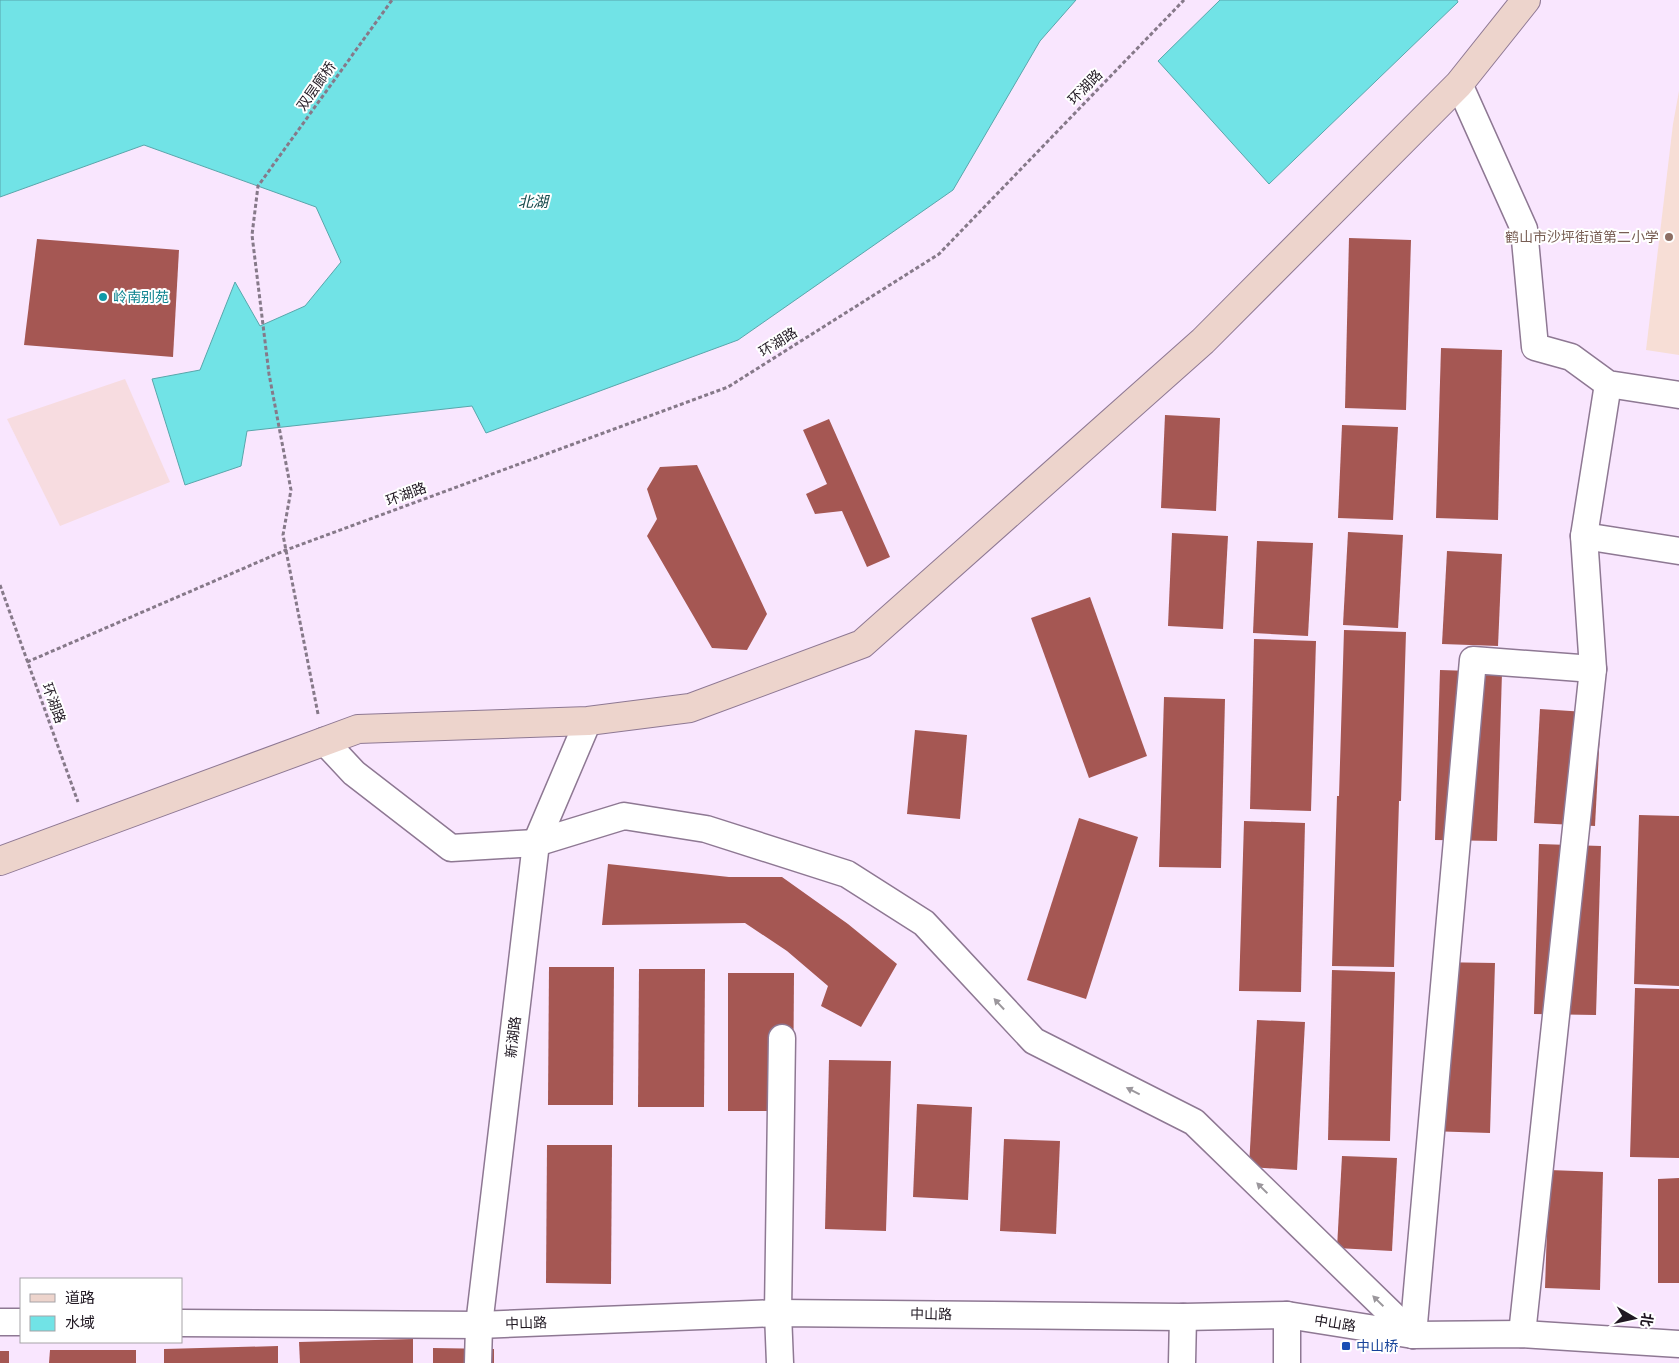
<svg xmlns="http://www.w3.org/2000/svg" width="1679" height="1363" font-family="'Archivo Narrow','Noto Sans SC',sans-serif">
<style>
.commercial{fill:#f7dce0}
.education{fill:#f7ded6}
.water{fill:#71e3e6;stroke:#59a6ab}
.building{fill:#a55753}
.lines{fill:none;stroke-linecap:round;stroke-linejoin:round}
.street-casing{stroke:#8e7893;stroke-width:29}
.secondary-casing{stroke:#8e7893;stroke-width:30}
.path{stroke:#867989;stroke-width:3;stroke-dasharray:4 2.5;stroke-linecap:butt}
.street{stroke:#fff;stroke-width:26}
.secondary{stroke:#edd4cc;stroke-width:28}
.oneway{fill:#9b979c}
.education-dot{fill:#8d6e63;stroke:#fff;stroke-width:2}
.culture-dot{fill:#0f9aa8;stroke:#fff;stroke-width:2}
.transit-dot{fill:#1a4fb4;stroke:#fff;stroke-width:2}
.labels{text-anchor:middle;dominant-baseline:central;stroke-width:4;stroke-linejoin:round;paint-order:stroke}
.street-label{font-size:14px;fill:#201822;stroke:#fff}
.education-label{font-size:14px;fill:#785e54;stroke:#fff;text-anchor:end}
.culture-label{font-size:14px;fill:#0d838f;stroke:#fff;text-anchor:start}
.transit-label{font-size:14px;fill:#164399;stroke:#fff;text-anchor:start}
.water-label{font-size:15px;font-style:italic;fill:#164a4b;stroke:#fff}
</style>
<rect width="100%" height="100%" fill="#f9e6fe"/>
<polygon class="commercial" points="125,379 170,482 60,526 7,419"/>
<polygon class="education" points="1679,91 1679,355 1646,350 1673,124"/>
<g class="water">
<polygon points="0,0 1076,0 1040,41 953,190 738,340 486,433 472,406 247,431 241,466 185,485 152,379 200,370 235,282 260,326 305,306 341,262 316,207 144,145 0,197"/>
<polygon points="1220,0 1457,0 1458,2 1269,184 1158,61"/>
</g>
<g class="building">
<polygon points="1349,238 1411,240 1406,410 1345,408"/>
<polygon points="37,239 179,250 173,357 24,345"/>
<polygon points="1441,348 1502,350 1498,520 1436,518"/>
<polygon points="1165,415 1220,418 1216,511 1161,508"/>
<polygon points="829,419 890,557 867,567 842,511 815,514 806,494 827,484 803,430"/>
<polygon points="1342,425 1398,427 1393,520 1338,518"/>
<polygon points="697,465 767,614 747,650 712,648 647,536 657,519 647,489 660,467"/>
<polygon points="1348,532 1403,535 1398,628 1343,625"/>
<polygon points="1172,533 1228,536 1223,629 1168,626"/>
<polygon points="1257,541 1313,543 1308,636 1253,633"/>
<polygon points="1447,551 1502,554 1498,646 1442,644"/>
<polygon points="1090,597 1147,756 1089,778 1031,618"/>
<polygon points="1344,630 1406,632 1401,801 1399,801 1394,967 1332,966 1337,796 1339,796"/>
<polygon points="1254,639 1316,641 1311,811 1250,809"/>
<polygon points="1440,670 1502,672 1497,841 1435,840"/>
<polygon points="1164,697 1225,699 1221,868 1159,867"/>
<polygon points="1540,709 1601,713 1595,826 1534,823"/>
<polygon points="915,730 967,735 960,819 907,814"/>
<polygon points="1639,815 1679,816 1679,986 1634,984"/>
<polygon points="1079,818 1138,837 1086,999 1027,980"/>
<polygon points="1244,821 1305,823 1301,992 1239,991"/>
<polygon points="1539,844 1601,846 1596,1015 1534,1014"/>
<polygon points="608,864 729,877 782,877 848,924 897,964 861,1027 821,1006 828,986 787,951 745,923 602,925"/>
<polygon points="1433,962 1495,963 1490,1133 1428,1131"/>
<polygon points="549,967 614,967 613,1105 548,1105"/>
<polygon points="639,969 705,969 704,1107 638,1107"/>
<polygon points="1332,970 1395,972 1390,1141 1328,1140"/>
<polygon points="728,973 794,973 793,1111 728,1111"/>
<polygon points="1635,988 1679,989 1679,1158 1630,1157"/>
<polygon points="1257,1020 1305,1022 1297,1170 1249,1167"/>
<polygon points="829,1060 891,1061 886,1231 825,1229"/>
<polygon points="917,1104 972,1107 968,1200 913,1197"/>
<polygon points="1004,1139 1060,1141 1056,1234 1000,1231"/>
<polygon points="547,1145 612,1145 611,1284 546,1283"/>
<polygon points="1342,1156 1397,1158 1392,1251 1337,1248"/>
<polygon points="1549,1170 1603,1172 1600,1290 1545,1288"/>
<polygon points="1679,1178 1679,1283 1658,1283 1658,1179"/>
<polygon points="413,1339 413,1363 300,1363 299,1342"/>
<polygon points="278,1346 278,1363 164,1363 164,1349"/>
<polygon points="433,1348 494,1349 494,1363 433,1363"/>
<polygon points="50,1350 136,1350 136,1363 49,1363"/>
<rect x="0" y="1351" width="9" height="12"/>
</g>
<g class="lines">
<defs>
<g id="street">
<polyline points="1459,84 1524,229 1535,347 1571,357 1608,384 1679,395"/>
<polyline points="1584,536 1679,551"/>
<polyline points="324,741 354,773 451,848 536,843 624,816 706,829 847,874 924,923 1034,1041 1194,1122 1413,1335"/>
<polyline points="0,1322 21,1322"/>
<polyline points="181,1323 479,1325 778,1313 1183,1317 1287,1315 1413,1335 1522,1334 1679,1344"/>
<polyline points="1522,1334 1593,669 1584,536 1608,384"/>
<polyline points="1413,1335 1473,660 1593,669"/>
<polyline points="478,1363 479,1325 536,843 588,721"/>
<polyline points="780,1363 778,1313 782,1038"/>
<polyline points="1182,1363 1183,1317"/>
<polyline points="1287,1363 1287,1315"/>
</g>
<polyline id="secondary" points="0,861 358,729 588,721 690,708 862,644 1203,341 1459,84 1526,0"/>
</defs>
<use href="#street" class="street-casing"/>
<use href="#secondary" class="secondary-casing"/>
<g class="path">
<polyline points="0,585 78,802"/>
<polyline points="27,662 286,550 728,387 939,254 1184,0"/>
<polyline points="318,714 283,535 291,490 269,374 252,235 258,186 392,0"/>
</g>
<use href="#street" class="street"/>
<use href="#secondary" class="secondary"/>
</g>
<defs><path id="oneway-solid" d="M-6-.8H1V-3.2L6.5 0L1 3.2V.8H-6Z" transform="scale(1.25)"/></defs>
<g class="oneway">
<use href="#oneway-solid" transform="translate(999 1004) rotate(-133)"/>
<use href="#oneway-solid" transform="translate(1133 1091) rotate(-153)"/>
<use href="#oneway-solid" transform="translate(1262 1188) rotate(-136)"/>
<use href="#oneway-solid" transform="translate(1378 1301) rotate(-136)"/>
</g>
<circle class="education-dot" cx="1669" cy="237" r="5"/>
<circle class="culture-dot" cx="103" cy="297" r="5"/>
<rect class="transit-dot" x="1341" y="1341" width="10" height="10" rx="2.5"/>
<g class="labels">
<g class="street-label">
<text transform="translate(316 86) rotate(-55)">双层廊桥</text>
<text transform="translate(1085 87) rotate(-46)">环湖路</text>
<text transform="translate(778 342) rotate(-32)">环湖路</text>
<text transform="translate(406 494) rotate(-20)">环湖路</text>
<text transform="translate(54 703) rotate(70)">环湖路</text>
<text transform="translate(513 1037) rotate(-83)">新湖路</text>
<text transform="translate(931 1314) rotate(1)">中山路</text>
<text transform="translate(526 1323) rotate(-2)">中山路</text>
<text transform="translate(1335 1323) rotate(9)">中山路</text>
</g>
<g class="education-label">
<text x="1659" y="237">鹤山市沙坪街道第二小学</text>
</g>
<g class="culture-label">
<text x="113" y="297">岭南别苑</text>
</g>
<g class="transit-label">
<text x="1356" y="1346">中山桥</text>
</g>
<g class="water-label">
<text x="533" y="201">北湖</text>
</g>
</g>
<rect x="20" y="1278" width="162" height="65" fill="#ffffff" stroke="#a6a3a7"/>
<rect x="30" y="1294" width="25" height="8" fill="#edd4cc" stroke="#a6a3a7"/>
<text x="65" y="1303" font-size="15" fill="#201822">道路</text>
<rect x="30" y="1316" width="25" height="15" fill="#71e3e6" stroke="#a6a3a7"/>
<text x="65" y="1328" font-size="15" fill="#201822">水域</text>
<g transform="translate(1634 1318) rotate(99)" stroke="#ffffff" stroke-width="4" paint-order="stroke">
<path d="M0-4L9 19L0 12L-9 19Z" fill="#201822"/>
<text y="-8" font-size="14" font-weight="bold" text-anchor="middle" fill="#201822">北</text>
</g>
</svg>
